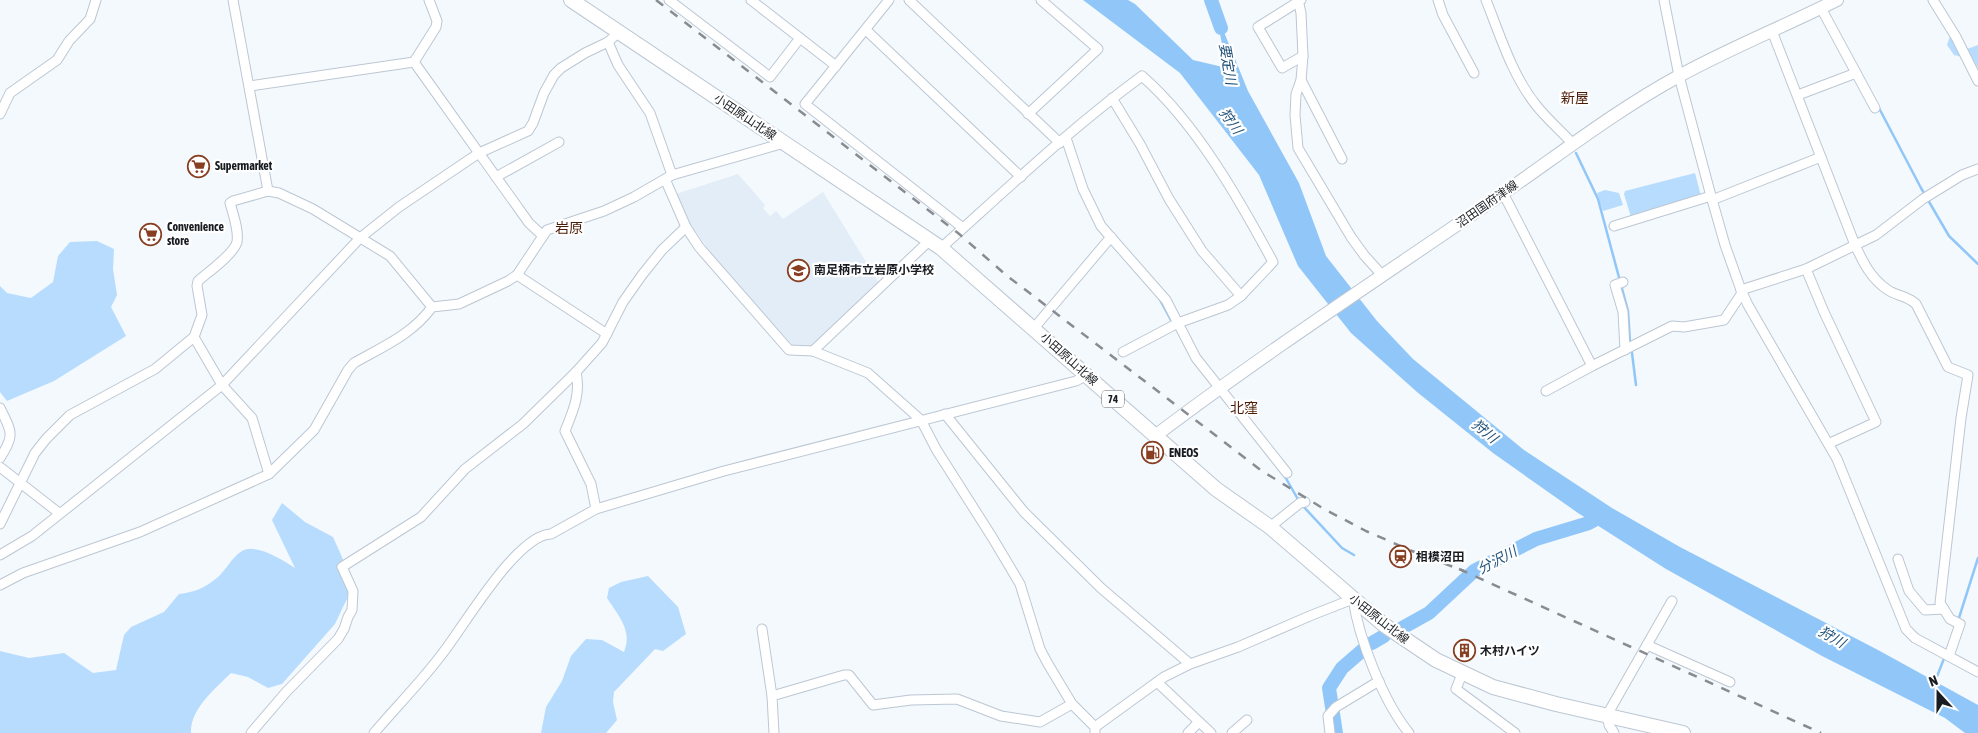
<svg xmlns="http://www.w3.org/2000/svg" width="1978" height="733" font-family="'Asap Condensed','Noto Sans JP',sans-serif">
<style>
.built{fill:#e2edf7}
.green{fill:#b8dcfe}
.water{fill:#91c7f8}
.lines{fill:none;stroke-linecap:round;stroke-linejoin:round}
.stream{stroke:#91c7f8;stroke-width:2.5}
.river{stroke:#91c7f8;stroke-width:14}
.street-casing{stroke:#bcc7d3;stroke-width:11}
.secondary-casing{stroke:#bcc7d3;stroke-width:14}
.primary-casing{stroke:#bcc7d3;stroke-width:16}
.street{stroke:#fff;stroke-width:9}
.secondary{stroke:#fff;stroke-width:12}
.primary{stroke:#fff;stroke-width:14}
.rail{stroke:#888c91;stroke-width:2.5;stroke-dasharray:9 9;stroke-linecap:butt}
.labels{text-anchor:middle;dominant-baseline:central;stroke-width:4.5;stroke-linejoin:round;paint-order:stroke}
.shield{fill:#fff;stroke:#5e6164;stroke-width:1}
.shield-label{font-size:11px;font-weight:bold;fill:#191d21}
.street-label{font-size:12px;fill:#191d21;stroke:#fff}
.poi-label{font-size:12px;font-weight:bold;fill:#191d21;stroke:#fff;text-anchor:start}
.water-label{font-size:14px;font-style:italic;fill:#21527a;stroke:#fff}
.neighbourhood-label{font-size:14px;fill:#4d1c08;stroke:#fff}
</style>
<rect width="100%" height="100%" fill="#f4f9fe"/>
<polygon class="built" points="738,174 765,205 763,208 770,216 776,211 783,219 823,192 879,283 812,346 796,346 792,345 714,258 686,217 676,194"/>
<g class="green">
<polygon points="1950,36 1962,57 1954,55 1947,45"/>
<polygon points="1978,45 1978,68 1967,49"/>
<polygon points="1695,173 1701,196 1631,217 1624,194 1625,191"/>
<polygon points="1605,190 1619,193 1623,205 1603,211 1597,193"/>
<polygon points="97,241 114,249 113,269 117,295 111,307 126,336 54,381 7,401 0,392 0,286 7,293 31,298 53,282 58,256 70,242"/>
<path d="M282,503l23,19 28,15 21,47 -19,40 -53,60 -14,4 -20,-11 -17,-4c-16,16 -41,36 -40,60h-191v-82l29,7 35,-5 29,20 23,-3 8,-35 7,-8 33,-15 15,-18c16,-2 26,-6 39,-17 11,-9 18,-30 35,-28 13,1 31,12 42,19l-23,-48z"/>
<path d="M648,576l30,31 8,27 -23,17 -8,-2 -41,43 -1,10 4,18 -11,13h-65l5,-26 16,-26 9,-25 15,-17 16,1 22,12c9,-21 -6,-37 -17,-54l2,-10 12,-6z"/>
</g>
<polygon class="water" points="1083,0 1128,0 1135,4 1193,60 1227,68 1215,10 1248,91 1299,183 1326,256 1377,321 1413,359 1524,450 1612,508 1680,547 1878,650 1978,705 1978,733 1965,733 1945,718 1822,656 1666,569 1578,513 1493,453 1417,392 1351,333 1298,266 1259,175 1180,73"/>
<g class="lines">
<g class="stream">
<polyline points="1879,108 1921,188 1949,236 1978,264"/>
<polyline points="1576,153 1598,199 1628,311 1630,342"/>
<polyline points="1159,298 1172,322"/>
<polyline points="1632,353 1636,385"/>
<polyline points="1284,475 1299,501"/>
<polyline points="1302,505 1342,548 1354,555"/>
<polyline points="1958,621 1978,558"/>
<polyline points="1934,684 1945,656"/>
</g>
<g class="river">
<polyline points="1211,0 1221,28"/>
<polyline points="1402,628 1429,613 1474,571 1536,539 1589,523 1605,514"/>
<polyline points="1372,643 1384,636"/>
<polyline points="1336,733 1329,688 1342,668 1364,649"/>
</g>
<defs>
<g id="street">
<polyline points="233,0 268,191"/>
<polyline points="669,0 770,77 800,38"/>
<polyline points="751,0 836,66"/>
<polyline points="889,0 805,104 963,228"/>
<polyline points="909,0 1060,143"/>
<polyline points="1298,0 1301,13 1303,56 1301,80 1296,94 1295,115 1298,148 1351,237 1364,255 1382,275"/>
<polyline points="1301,0 1258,27 1282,68 1303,56"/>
<polyline points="1438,0 1443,15 1474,73"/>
<path d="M1486,0c14,35 26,75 50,105 11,14 25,26 37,39"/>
<polyline points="1664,0 1679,76 1711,196 1725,245 1741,290 1748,305 1837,459 1906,629 1915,638 1978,672"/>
<polyline points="1933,0 1956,37 1978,81"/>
<polyline points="1821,8 1875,108"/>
<polyline points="866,30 1021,177"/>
<path d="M1772,31l83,214c8,17 16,34 33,45 9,6 20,6 28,14l32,63 20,8 -7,43 -21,185 10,16 10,5 -11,32"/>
<polyline points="608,42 618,65 650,113 672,175"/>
<polyline points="414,62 529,223 543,236"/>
<polyline points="1301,80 1342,159"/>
<polyline points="250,86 414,62 436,27 437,21 429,0"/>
<polyline points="1798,95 1856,73"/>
<polyline points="0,114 10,93 57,60 69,41 90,19 96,0"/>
<polyline points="1028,114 1098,49 1041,0"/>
<polyline points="1066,138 1083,189 1101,226 1166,300 1196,358 1287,473"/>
<polyline points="496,177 559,142"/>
<polyline points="665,179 686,227 699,247 789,350 813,351 868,373 921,420 936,449 992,537 1020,584 1040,649 1048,664 1072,704 1095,727 1095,733"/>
<polyline points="1503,193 1592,366"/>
<polyline points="1712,200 1821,157"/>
<polyline points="1614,226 1711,196"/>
<path d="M941,248c66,-59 130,-120 201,-172 54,47 97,123 131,186l-32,34 -39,-45 -33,-52 -29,-55 -28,-46"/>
<polyline points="1806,269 1824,312 1876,422 1830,443"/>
<polyline points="517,275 607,334"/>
<polyline points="1623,282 1615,285 1623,312 1625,350"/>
<polyline points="1741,290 1806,269 1876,235 1923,199 1962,175 1978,169"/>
<polyline points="1034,328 1111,237"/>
<polyline points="194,337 222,385 252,418 269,474"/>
<polyline points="813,351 930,240"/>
<polyline points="1123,352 1178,323 1228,305 1241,296"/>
<path d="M576,372c5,22 -3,39 -11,59l26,53 5,25"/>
<polyline points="1546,391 1592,366 1672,326 1684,327 1724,320 1742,293"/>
<path d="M0,408c12,24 15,27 0,50"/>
<polyline points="945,414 1024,512 1101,588 1190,664"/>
<polyline points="0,467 59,513"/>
<path d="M0,524l35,-71 11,-14 24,-24 85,-46 39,-32 8,-22 -5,-29 1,-5c9,-8 36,-27 39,-39 2,-12 -4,-28 -7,-39l3,-2 35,-10 11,2 34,16 77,47 42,51"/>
<polyline points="1270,527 1300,503 1305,502"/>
<polyline points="0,555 32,536 222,385 360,238 399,207 479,153 528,131 533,123 544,93 554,75 561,68 585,53 608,42 619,32"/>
<polyline points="1898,559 1909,591 1925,610 1944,609"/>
<path d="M0,585l23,-12 117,-41 129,-58 45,-44 34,-60 6,-7c28,-16 59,-29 78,-56l27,-3 49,-23 9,-6 30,-45 57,-19 30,-14 38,-22 112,-32"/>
<polyline points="762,629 772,696"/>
<polyline points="1647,645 1730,682"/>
<polyline points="1462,674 1456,689 1515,733"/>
<polyline points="1157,682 1211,733"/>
<path d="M1095,727l69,-50 26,-13 48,-17 74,-32 41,-16c6,40 30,102 56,134"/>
<polyline points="251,733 287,691 338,639 344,629 348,617 352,610 353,591 342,567 421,517 465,469 523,424 576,372 602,343 623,302 642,275 662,250 686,227"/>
<path d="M374,733c23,-27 47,-51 68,-79 21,-26 74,-119 109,-120l45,-25 128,-38 352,-90 11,-6"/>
<polyline points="774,733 772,696 844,675 849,675 873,705 911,700 957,699 1001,716 1040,722 1072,704"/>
<polyline points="1188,733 1199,722"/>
<polyline points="1232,733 1247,720"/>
<polyline points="1330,733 1328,716 1336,707 1379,681"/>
<polyline points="1614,733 1609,725 1607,715 1672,601"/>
</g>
<path id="secondary" d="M1155,436c107,-81 220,-155 331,-231 64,-43 125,-92 193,-129 51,-28 106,-50 158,-76"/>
<polyline id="primary" points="571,0 941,248 1216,489 1270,527 1384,625 1436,660 1493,687 1556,704 1683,733"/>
</defs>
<use href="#street" class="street-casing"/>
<use href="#secondary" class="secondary-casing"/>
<use href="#primary" class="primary-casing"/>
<use href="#street" class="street"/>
<use href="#secondary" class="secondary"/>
<use href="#primary" class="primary"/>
<g class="rail">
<polyline points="656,0 958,233 1006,275 1262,471 1324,509 1366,531 1412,551 1464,571"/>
<polyline points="1459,569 1821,733"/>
</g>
</g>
<defs>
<symbol id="supermarket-ring" viewBox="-11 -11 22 22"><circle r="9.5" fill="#fff" stroke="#873e21" stroke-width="1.5"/><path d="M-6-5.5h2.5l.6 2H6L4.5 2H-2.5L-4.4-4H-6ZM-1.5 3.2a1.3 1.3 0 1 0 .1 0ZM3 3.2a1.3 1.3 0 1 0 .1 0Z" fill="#873e21"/></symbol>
<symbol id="school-ring" viewBox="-11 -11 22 22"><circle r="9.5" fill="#fff" stroke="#873e21" stroke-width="1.5"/><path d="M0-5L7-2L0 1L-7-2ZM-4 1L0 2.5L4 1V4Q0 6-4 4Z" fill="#873e21"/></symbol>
<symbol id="fuel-ring" viewBox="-11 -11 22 22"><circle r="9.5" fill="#fff" stroke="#873e21" stroke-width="1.5"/><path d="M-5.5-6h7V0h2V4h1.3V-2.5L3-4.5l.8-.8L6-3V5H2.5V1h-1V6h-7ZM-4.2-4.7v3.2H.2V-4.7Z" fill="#873e21"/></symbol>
<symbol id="station-ring" viewBox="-11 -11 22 22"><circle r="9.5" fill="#fff" stroke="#873e21" stroke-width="1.5"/><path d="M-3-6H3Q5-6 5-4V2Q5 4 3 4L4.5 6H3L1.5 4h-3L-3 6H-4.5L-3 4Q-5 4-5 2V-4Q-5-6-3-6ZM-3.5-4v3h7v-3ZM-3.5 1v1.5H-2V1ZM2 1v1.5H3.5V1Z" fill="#873e21"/></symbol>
<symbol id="building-ring" viewBox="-11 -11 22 22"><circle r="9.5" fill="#fff" stroke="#873e21" stroke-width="1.5"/><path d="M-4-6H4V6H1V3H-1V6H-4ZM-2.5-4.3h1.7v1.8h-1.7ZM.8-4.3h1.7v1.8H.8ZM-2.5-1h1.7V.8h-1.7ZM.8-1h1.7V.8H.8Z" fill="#873e21"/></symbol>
</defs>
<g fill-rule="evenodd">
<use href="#supermarket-ring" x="186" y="154" width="25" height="25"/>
<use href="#supermarket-ring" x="138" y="222" width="25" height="25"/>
<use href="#school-ring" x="786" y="258" width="25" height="25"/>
<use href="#fuel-ring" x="1140" y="440" width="25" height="25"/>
<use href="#station-ring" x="1388" y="544" width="25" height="25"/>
<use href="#building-ring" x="1452" y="638" width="25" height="25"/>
</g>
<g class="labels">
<rect class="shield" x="1102" y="390.5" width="22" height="17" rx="4"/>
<g class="shield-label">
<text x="1113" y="399">74</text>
</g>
<g class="street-label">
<text transform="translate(745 117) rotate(34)">小田原山北線</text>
<text transform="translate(1487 204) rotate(-35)">沼田国府津線</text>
<text transform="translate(1069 359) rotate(42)">小田原山北線</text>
<text transform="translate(1379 619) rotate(38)">小田原山北線</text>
</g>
<g class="poi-label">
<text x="215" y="166">Supermarket</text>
<text x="167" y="227">Convenience<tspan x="167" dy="14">store</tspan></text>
<text x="814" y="270">南足柄市立岩原小学校</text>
<text x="1169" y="453">ENEOS</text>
<text x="1416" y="557">相模沼田</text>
<text x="1480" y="651">木村ハイツ</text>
</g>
<g class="water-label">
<text transform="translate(1228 64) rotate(80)">要定川</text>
<text transform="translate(1231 121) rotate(55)">狩川</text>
<text transform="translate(1485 431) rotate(39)">狩川</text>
<text transform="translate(1497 560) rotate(-28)">分沢川</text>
<text transform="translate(1832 637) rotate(30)">狩川</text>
</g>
<g class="neighbourhood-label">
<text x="1575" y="98">新屋</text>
<text x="569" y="228">岩原</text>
<text x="1244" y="408">北窪</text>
</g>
</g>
<g transform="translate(1938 693) rotate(339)" stroke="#ffffff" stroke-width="4" paint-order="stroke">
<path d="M0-4L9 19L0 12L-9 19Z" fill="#191d21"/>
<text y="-8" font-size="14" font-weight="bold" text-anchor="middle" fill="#191d21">N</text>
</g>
</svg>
